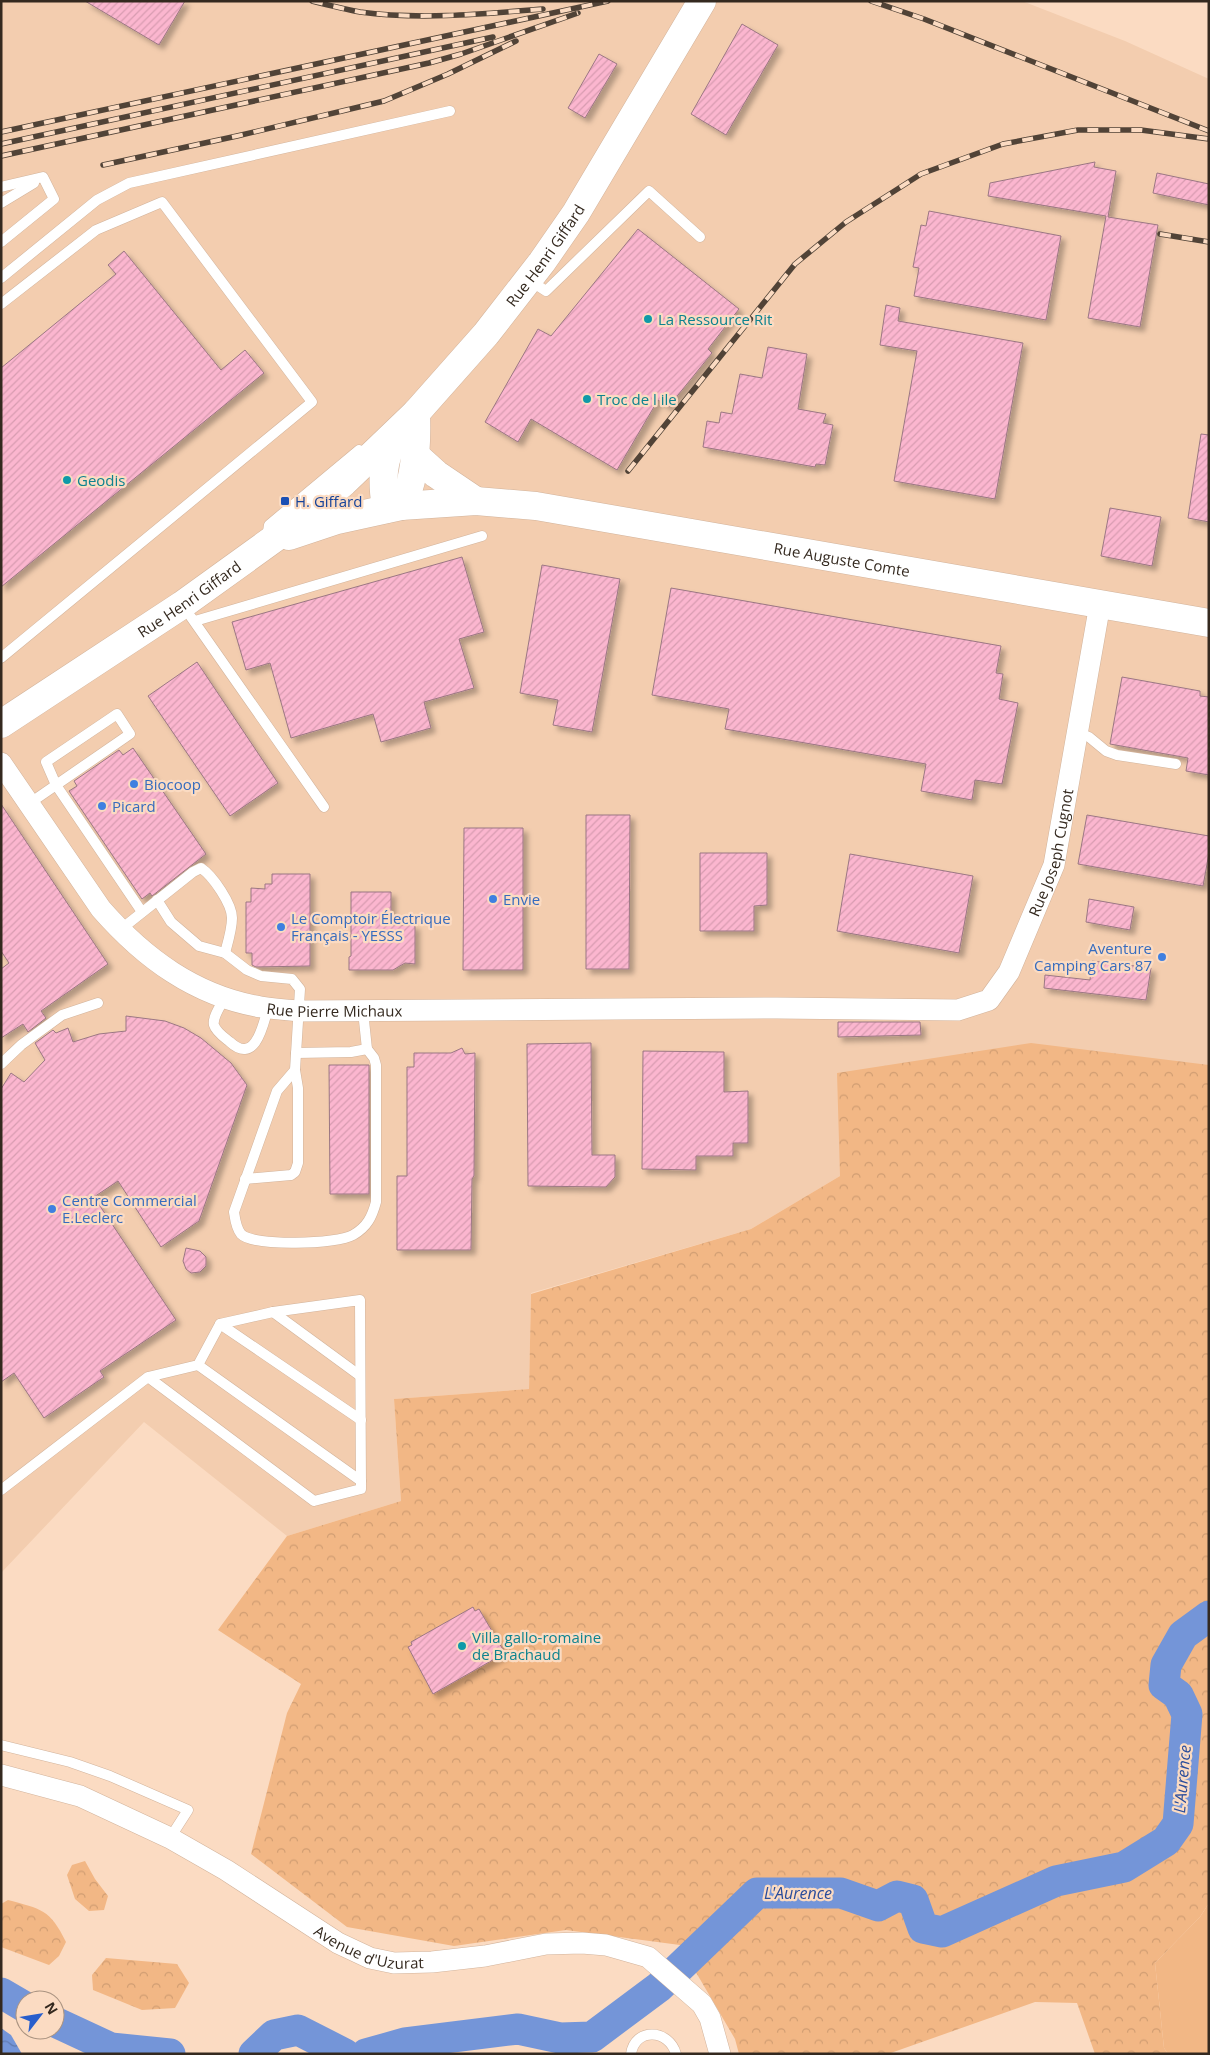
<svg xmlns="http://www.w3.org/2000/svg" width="1210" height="2055" font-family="'Open Sans',sans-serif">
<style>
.built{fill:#f3cdaf}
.grass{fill:#f2b785}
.forest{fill:url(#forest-crowns)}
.water{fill:url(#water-waves)}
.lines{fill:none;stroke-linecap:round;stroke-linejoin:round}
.river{stroke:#7495d8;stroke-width:31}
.building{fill:url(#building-hatch);stroke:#9b7783;filter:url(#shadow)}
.lane-casing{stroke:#d2b39b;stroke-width:11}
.street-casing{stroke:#d2b39b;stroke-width:22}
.secondary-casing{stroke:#d2b39b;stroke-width:29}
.lane{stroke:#fff;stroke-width:10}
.street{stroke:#fff;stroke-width:21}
.secondary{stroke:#fff;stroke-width:28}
.rail-casing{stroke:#514337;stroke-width:5.5}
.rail{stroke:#fbdbc2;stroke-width:4;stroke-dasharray:11;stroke-linecap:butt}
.culture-dot{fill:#0f9aa8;stroke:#fbdbc2;stroke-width:2}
.transit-dot{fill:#1a4fb4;stroke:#fbdbc2;stroke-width:2}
.shop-dot{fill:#3f7fe0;stroke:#fbdbc2;stroke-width:2}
.labels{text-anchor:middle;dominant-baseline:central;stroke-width:4.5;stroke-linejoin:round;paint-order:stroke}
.street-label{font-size:15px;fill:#34291f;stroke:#fbdbc2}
.culture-label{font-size:15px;fill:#0d838f;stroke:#fbdbc2;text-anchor:start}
.transit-label{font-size:15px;fill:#164399;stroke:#fbdbc2;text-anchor:start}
.shop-label{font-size:15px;fill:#366cbe;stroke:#fbdbc2;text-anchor:start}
.water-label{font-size:16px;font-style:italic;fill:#294c9b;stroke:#fbdbc2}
</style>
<defs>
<pattern id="forest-crowns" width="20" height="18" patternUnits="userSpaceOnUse" patternTransform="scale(1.25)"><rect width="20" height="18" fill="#f2b785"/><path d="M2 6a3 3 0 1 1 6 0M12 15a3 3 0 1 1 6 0" fill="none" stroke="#d09d72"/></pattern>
<pattern id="water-waves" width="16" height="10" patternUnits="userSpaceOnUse" patternTransform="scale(1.25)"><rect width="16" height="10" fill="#7495d8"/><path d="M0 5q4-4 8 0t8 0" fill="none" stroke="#607aaf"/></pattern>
<pattern id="building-hatch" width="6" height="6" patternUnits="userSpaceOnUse" patternTransform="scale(1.25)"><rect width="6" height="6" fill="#fbb6cf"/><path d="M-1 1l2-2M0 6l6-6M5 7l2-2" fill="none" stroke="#d89cb1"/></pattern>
<filter id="shadow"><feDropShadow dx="4.5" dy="4.5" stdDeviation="2.5" flood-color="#0004"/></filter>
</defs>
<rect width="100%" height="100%" fill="#fbdbc2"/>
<polygon class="built" points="1,1 1022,1 1125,41 1209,79 1209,1065 840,1176 751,1229 531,1293 529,1389 394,1399 401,1501 287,1536 144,1422 1,1573"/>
<polygon class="grass" points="1209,1903 1209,2054 1168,2054 1164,2048 1155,1963 1200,1917"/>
<g class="forest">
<polygon points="1031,1043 1209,1065 1209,1903 1200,1917 1155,1963 1164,2048 1168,2054 1095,2054 1077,2003 1035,2002 888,2054 739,2054 735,2039 680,1945 566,1930 454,1946 347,1927 251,1854 287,1713 301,1684 218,1630 287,1536 401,1501 394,1399 529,1389 531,1294 751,1229 840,1176 837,1073"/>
<polygon points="85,1861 95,1879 108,1896 104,1910 89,1911 75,1899 67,1875 72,1865"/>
<path d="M8,1900c33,9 42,9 58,42l-7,14 -10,9 -48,-18v-43z"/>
<polygon points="106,1958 177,1964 189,1983 175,2008 142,2010 93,1990 92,1975"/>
</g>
<polygon class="water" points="1,2028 11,2035 22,2054 1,2054"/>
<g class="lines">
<g class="river">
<polyline points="1,1993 25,2007"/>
<polyline points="55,2022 111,2048 170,2054"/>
<polyline points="254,2054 274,2035 298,2030 345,2054"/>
<polyline points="366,2054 405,2043 518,2029 560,2038 592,2037 659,1987 757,1893 841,1893 878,1906 897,1896 913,1900 923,1928 942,1932 1056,1881 1124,1867 1166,1841 1178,1824 1187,1714 1178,1695 1164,1685 1166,1665 1183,1635 1209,1616"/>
</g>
</g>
<g class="building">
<polygon points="85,1 185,1 159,45"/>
<polygon points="742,24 778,45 726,135 691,114"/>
<polygon points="599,54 617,64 585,118 568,108"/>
<polygon points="1095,162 1094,167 1116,171 1108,217 1158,225 1140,327 1088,318 1106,216 988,196 990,183"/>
<polygon points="1157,173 1209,184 1209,205 1153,193"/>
<polygon points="929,211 1061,236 1046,320 914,296 919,268 913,267 921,225 926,226"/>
<polygon points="638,229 739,309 708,349 712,353 674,400 669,407 658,400 617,470 531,419 518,442 485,422 538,329 551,336"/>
<polygon points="124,251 221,370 245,350 264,373 1,587 1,368 116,274 108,265"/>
<polygon points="886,305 900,308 898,321 1023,343 995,499 894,481 917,351 880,345"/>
<polygon points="768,347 807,354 798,409 826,414 823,423 833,425 825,465 816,464 815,467 703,447 707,421 719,423 721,412 732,414 740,374 762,378"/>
<polygon points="1201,434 1209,435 1209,522 1188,518"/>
<polygon points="1110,508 1161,517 1152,566 1101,556"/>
<polygon points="462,557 484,632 459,639 474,688 424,702 431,728 381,742 373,714 291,738 270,663 246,670 232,622"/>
<polygon points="542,565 620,579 592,732 553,725 558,700 520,693"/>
<polygon points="671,588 1001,646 996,673 1003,674 999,699 1018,703 1002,784 975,780 972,800 921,791 926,764 725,729 729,709 652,695"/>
<polygon points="197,662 278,783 230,816 148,696"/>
<polygon points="1122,677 1200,691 1200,696 1209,697 1209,775 1186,771 1188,758 1110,744"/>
<polygon points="133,748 206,854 152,896 150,893 142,899 69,791 77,786 74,781 119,750 123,755"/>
<polygon points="1,804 108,964 41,1011 46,1018 28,1032 23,1024 1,1038 1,969 9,963 1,951"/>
<polygon points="586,815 630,815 629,969 586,969"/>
<polygon points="1087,815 1209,836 1209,853 1203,886 1078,864"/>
<polygon points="464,828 523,828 523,970 463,970"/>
<polygon points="700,853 767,853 767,905 754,906 754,931 700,931"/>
<polygon points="850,854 973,876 959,953 837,931"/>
<polygon points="272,874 310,874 310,966 256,967 252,965 252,953 246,953 246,902 251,902 251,888 265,889 265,884 272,884"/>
<polygon points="351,892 391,892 391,925 415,925 415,964 405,963 393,970 349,970 349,957 351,956"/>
<polygon points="1089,899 1134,907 1130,930 1086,922"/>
<polygon points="1092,961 1151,968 1146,1000 1044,988 1045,975 1090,980"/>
<polygon points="126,1016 165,1021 184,1028 201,1038 231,1063 247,1085 199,1221 161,1247 118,1181 94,1197 176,1320 100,1371 104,1377 44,1418 14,1373 1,1382 1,1089 11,1073 24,1082 45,1060 35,1043 53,1030 56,1033 68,1028 73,1042 99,1034 126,1031"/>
<polygon points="838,1022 920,1022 921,1035 838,1037"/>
<polygon points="591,1043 592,1155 615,1155 615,1177 606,1187 528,1186 527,1044"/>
<polygon points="462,1048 465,1054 475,1053 474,1176 472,1179 471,1250 397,1250 397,1176 407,1176 407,1067 414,1067 414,1053 451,1053"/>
<polygon points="643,1051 724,1052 724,1092 748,1091 748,1143 733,1143 733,1156 696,1156 696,1170 642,1169"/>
<polygon points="329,1065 369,1065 369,1194 330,1194"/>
<polygon points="186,1248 200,1251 206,1257 206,1266 200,1272 191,1273 186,1269 183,1261"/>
<polygon points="473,1607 475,1611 479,1609 505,1653 433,1694 408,1647 412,1645 411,1642"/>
</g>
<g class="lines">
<defs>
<g id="lane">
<polyline points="1,187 43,177 54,199 1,242"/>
<polyline points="1,203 34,183"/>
<polyline points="1,278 97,200 129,183 450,111"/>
<polyline points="529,280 546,291 649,191 700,237"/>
<polyline points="1,304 96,230 162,202 312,402 1,658"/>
<polyline points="267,538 269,525 359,450"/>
<polyline points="191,617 324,807"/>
<polyline points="195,621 482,536"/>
<polyline points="1077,732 1089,737 1106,751 1117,755 1176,764"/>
<polyline points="30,803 130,734 117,714 46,762 56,785 142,912"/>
<path d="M157,900l14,22 28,24 26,7 22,17 14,6 31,3 8,10 -5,81 -18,21 -43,121c1,7 2,16 7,22 12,13 97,10 112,1 14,-8 19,-18 23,-33v-137l-2,-7 -7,-9 -4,-38"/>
<path d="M120,930l73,-58 8,-4c12,8 31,36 31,50 0,11 -4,24 -7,35"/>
<path d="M225,997c-3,7 -13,20 -11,28 2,7 11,13 16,17 25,23 33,-16 38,-34"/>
<polyline points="296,1053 351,1052 367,1049"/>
<polyline points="1,1064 21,1045 62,1015 98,1003"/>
<polyline points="245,1179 291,1175 295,1172 298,1163 298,1088 295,1070"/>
<polyline points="273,1312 359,1375"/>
<polyline points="220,1324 361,1420"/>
<polyline points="198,1365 361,1481"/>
<polyline points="1,1490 148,1377 198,1365 220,1324 273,1312 360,1300 361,1489 314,1501 148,1377"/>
<polyline points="1,1745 70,1762 110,1776 188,1810 170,1838"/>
<path d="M631,2054c4,-27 38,-25 45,0"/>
</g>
<g id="street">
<path id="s1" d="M1,763l100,146c43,49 94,87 160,98 13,2 26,3 39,4l477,-3 181,2 31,-10 20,-28 45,-107 46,-261"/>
<path id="s2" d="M1,1775l79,21 90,42 56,32 112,73 32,15 24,5 38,-1 53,-6 61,-12 36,-1 24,2 42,12 54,47 8,14 10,36"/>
</g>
<g id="secondary">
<polyline points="415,455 436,474 476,501"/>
<path d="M401,506c15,-24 16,-65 15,-93"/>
<path d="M386,509c-4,-27 -5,-50 11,-73"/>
<path id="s3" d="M289,536l48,-16 64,-14 75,-5 60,5 673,117"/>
<path id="s4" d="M1,724l181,-119 111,-80 51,-43 72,-69 70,-79 56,-72 34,-49 126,-212"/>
</g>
</defs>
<use href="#lane" class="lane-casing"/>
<use href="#street" class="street-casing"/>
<use href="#secondary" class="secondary-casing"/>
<use href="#lane" class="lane"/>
<use href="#street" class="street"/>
<use href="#secondary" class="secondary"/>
<defs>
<g id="rail">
<path d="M312,1c16,4 32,8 48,11 60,8 123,2 183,-3"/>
<polyline points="871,1 924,19 1209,131"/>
<polyline points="1,132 608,1"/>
<polyline points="1,144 493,37"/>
<polyline points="1,156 429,63 461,54 578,13"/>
<polyline points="103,165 237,136 384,101 448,74 516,41"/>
<polyline points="1160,234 1209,242"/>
<polyline points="628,471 795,264 846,222 921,174 1003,144 1078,130 1141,130 1209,139"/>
</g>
</defs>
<use href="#rail" class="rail-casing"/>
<use href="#rail" class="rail"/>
</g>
<g class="culture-dot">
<circle cx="648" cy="319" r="5"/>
<circle cx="587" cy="399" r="5"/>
<circle cx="67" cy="480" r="5"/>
<circle cx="462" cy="1646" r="5"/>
</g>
<rect class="transit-dot" x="280" y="496" width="10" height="10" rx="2.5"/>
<g class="shop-dot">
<circle cx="134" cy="784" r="5"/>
<circle cx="102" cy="806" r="5"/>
<circle cx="493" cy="899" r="5"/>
<circle cx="281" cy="927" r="5"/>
<circle cx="1162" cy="957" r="5"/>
<circle cx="52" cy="1209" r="5"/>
</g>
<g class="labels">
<g class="street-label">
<text stroke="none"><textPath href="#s4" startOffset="724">Rue Henri Giffard</textPath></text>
<text stroke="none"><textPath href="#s3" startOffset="562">Rue Auguste Comte</textPath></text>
<text stroke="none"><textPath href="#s4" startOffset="226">Rue Henri Giffard</textPath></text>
<text stroke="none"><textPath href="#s1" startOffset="1260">Rue Joseph Cugnot</textPath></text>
<text stroke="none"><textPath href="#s1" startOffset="442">Rue Pierre Michaux</textPath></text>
<text stroke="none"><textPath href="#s2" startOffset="411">Avenue d'Uzurat</textPath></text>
</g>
<g class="culture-label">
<text x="658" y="319">La Ressource Rit</text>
<text x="597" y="399">Troc de l ile</text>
<text x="77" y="480">Geodis</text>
<text x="472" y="1637">Villa gallo-romaine<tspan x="472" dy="17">de Brachaud</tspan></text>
</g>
<g class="transit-label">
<text x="295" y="501">H. Giffard</text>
</g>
<g class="shop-label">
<text x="144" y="784">Biocoop</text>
<text x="112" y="806">Picard</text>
<text x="503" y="899">Envie</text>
<text x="291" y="918">Le Comptoir Électrique<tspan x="291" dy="17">Français - YESSS</tspan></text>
<text x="1152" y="948" text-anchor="end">Aventure<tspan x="1152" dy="17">Camping Cars 87</tspan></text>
<text x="62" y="1200">Centre Commercial<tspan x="62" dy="17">E.Leclerc</tspan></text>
</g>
<g class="water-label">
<text transform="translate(1182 1779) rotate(-85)">L'Aurence</text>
<text x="798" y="1893">L'Aurence</text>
</g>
</g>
<rect width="1210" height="2055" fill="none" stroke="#34291f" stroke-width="5"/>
<g transform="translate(40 2015) rotate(59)"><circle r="24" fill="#fbdbc2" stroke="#ab9481"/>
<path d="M0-4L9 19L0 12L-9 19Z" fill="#285ecc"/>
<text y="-8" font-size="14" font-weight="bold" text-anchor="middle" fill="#34291f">N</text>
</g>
</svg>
